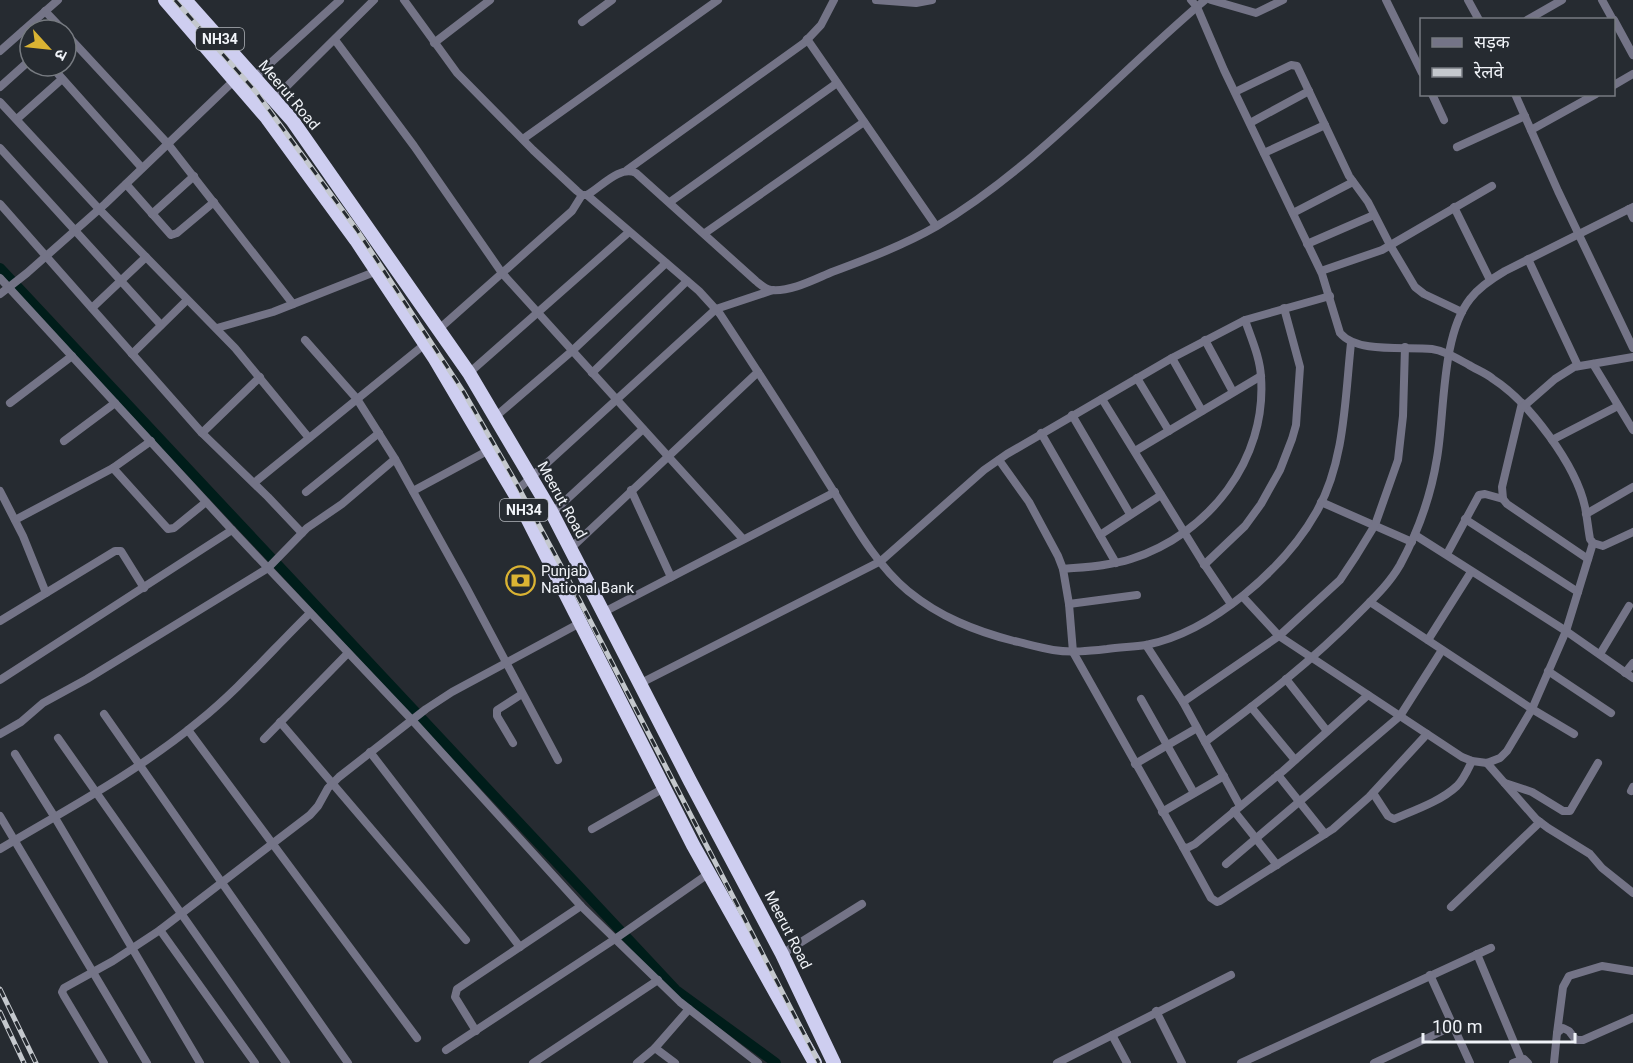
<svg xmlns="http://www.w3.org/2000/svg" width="1633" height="1063" font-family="Roboto,'Noto Sans Devanagari',sans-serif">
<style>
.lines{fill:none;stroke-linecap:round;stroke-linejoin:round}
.canal{stroke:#001d1a;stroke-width:10}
.minor{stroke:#747487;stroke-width:8}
.trunk{stroke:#cecef0;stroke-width:14}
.rail-casing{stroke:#c4c8cd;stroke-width:5}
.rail{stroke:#262b31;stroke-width:3;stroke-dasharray:9;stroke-linecap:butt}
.labels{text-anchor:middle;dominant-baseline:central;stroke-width:4.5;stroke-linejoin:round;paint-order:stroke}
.shield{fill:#262b31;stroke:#b3b7bc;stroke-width:1.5}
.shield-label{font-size:14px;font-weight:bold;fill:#f0f3f8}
.street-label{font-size:15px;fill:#f0f3f8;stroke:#262b31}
.poi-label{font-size:15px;fill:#f0f3f8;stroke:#262b31;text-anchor:start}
</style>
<rect width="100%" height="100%" fill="#262b31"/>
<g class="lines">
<polyline class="canal" points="0,268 676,990 776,1063"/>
<g class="minor">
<path d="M404,0l53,73 76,77 44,41 5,4h5c14,-8 33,-30 49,-22l120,108c5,4 9,8 15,9 20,2 44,-11 61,-18 35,-13 72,-27 105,-46 100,-60 179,-151 268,-226"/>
<polyline points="876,0 916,3 932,0"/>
<path d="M1191,0l6,7 27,63 98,204 18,59c18,21 66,13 92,16 14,2 26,10 37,16 8,5 17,8 24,14 36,23 83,86 92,128 2,10 3,21 5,32l3,4 10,3 30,-14"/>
<polyline points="1211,0 1256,13 1283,0"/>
<polyline points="1386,0 1422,73"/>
<polyline points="1468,0 1479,20"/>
<polyline points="1602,0 1613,20"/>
<polyline points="45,11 63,30"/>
<polyline points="1527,20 1562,0"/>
<polyline points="1614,20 1633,55"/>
<polyline points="582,22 612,0"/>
<polyline points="23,31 30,41"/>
<polyline points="66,34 168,144 293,304"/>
<polyline points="807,39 936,226"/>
<polyline points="335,40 414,146 502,273 743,539"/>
<polyline points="434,43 490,0"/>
<polyline points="0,51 58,0"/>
<polyline points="51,66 142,168"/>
<polyline points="254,78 340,0"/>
<polyline points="1614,85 1633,74"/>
<polyline points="0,87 30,60"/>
<polyline points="1235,92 1291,65 1297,66 1349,176 1368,202 1390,245 1415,287 1424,294 1462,312"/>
<polyline points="1432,94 1444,120"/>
<polyline points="1515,94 1558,191 1633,348"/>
<polyline points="273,100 374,0"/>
<polyline points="0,102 99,209 235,348 309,438"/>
<polyline points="17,119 62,79"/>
<polyline points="1250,123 1309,91"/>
<polyline points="1531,130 1596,94"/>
<polyline points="523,139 718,0"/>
<polyline points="1457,147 1525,116"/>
<polyline points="0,148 161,325"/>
<polyline points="1264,153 1325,125"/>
<polyline points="627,170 804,43 821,25 834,0"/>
<polyline points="126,184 171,235 177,233 214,202"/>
<path d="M587,195l112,96 21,23c35,53 70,107 104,162 25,39 48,85 84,115 32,26 67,40 106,50 13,3 26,7 39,9 18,3 36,1 54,-1 13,-2 26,-2 39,-4 66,-13 139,-77 171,-134 28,-50 28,-113 34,-168"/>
<polyline points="670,202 837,83"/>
<polyline points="0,204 202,433 268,497 302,533"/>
<polyline points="1454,207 1490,280"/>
<polyline points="1629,209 1633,218"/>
<polyline points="1293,213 1353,182"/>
<polyline points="152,214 194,176"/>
<polyline points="705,233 864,122"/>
<polyline points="1307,244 1374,215"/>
<polyline points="1528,259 1578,366"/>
<polyline points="1321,271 1382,250 1492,186"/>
<polyline points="0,278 232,530 412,720 581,906 680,1002 758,1063"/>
<polyline points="0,294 27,273 105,204 246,69"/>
<polyline points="92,308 146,257"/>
<polyline points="217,328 273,312 377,271"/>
<polyline points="439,329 572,211 582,195"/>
<polyline points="305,340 357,399 395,459 466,587 558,760"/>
<polyline points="1205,340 1233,392"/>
<polyline points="132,354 187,300"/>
<polyline points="1172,358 1202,411"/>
<polyline points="1593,364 1633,430"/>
<polyline points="469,373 629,232"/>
<polyline points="592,373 687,281"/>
<polyline points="1137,378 1169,431"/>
<polyline points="1102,399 1202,561 1231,604"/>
<polyline points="10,403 72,356"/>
<polyline points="1522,403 1502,487 1503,499 1507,504 1588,559"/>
<polyline points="1524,406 1555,379 1574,367 1633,357"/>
<polyline points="1072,415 1130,514"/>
<polyline points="495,417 572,351 666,263"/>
<polyline points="202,433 260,377"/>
<polyline points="1041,433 1116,563"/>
<polyline points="1552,440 1618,406"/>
<polyline points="64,441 115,403"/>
<polyline points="1135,451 1261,376"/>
<polyline points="999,460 1029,502 1058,556 1063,569 1069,604 1073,652 1183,847 1187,848 1195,844 1283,771 1368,695"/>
<polyline points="113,468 168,529 174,528 206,502"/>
<polyline points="254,483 425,344"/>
<polyline points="631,490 671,577"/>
<polyline points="0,491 23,536 46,593"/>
<polyline points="413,491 489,450"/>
<polyline points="306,492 379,433"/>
<polyline points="514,493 716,309 773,290"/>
<polyline points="1321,502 1412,542"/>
<polyline points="552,513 643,429"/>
<polyline points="1586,514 1633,487"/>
<polyline points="1465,519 1578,592"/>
<polyline points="15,520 113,468 151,441"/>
<polyline points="1100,535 1161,495"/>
<polyline points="1415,535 1566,631 1633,678"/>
<polyline points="570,549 758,372"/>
<polyline points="1447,554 1479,495 1485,494 1503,499"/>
<polyline points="1204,565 1245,526 1261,504 1280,470 1292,439 1296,425 1300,367 1284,308"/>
<path d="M1063,569c22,-2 46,-3 68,-10 78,-25 136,-99 130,-182 -1,-20 -10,-39 -16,-57"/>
<polyline points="1243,597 1279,636 1462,757 1472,761 1487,763 1500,758 1507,751 1532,709 1566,631 1593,543"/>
<polyline points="1370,602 1532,709 1574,734"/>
<polyline points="1069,604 1137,595"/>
<polyline points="604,612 835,492"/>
<polyline points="0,621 115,551 121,551 144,588"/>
<polyline points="1428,640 1471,572"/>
<polyline points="1146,645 1183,702 1240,806"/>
<polyline points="1600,654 1629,606"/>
<polyline points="1548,671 1611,713"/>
<polyline points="1625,673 1633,663"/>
<polyline points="1286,679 1327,731"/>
<polyline points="0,680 232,530"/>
<polyline points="641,683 881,561 984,470 1007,454 1172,358 1245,320 1330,296"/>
<polyline points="1141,699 1194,793"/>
<polyline points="1183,702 1279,636 1340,580 1356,556 1375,525 1398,460 1403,416 1405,347"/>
<polyline points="1251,707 1295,760"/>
<polyline points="104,714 348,1063"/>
<polyline points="280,722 466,940"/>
<polyline points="188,730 417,1038"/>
<polyline points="0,734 21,722 43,703 87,679 268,568 307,528 342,504 395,459"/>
<polyline points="58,738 286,1063"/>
<polyline points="264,739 348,653"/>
<path d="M1205,742c54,-40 107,-81 154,-129 15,-15 30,-29 41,-48 18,-33 31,-70 37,-107 8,-46 4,-122 33,-159 9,-12 23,-21 35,-28l128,-64"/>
<polyline points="513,743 497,716 497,710 522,694"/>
<polyline points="370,752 520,947"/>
<polyline points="15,754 54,816 200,1063"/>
<polyline points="1487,763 1536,819 1548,828 1590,854 1602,868 1633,893"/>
<polyline points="1135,764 1197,728"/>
<polyline points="1278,775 1325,834"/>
<polyline points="1505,783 1532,792 1563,811 1570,811 1598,763"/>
<polyline points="1631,791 1633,787"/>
<path d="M1373,793l15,23 6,3c21,-9 47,-18 63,-33 7,-7 11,-17 15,-25"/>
<polyline points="1234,811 1277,865"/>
<polyline points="1162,812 1224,776"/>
<polyline points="0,816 147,1063"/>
<polyline points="592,829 664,788"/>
<polyline points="1183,847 1211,898 1217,902 1220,901 1333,829 1369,797 1427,734"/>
<path d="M0,849c67,-40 139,-78 199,-128 40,-32 74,-72 111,-108"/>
<polyline points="1226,864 1400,716 1442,650"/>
<polyline points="1451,907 1540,822"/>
<polyline points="160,930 255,1063"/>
<polyline points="782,954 862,904"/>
<polyline points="1477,954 1521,1059"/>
<polyline points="1430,975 1470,1063"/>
<polyline points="1156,1011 1182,1063"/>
<polyline points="476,1031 455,997 457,989 581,906"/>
<polyline points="1557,1033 1563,987 1569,976 1602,966 1633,971"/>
<polyline points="1112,1035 1127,1063"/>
<polyline points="655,1048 675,1063"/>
<polyline points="446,1050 615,939 708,874"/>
<polyline points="104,1063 64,996 62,992 64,988 113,961 160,930 272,844 310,815 318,806 328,788 339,777 426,709 452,692 580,623"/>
<polyline points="533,1063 658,980"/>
<polyline points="637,1063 655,1048 689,1009"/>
<polyline points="1057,1063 1231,975"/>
<polyline points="1241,1063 1491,948"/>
<polyline points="1374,1063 1453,1026"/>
<polyline points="1513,1063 1524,1059 1528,1063"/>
<polyline points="1554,1063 1557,1033 1563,1028 1569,1031 1576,1040 1583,1040 1633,1018"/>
</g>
<g class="trunk">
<polyline points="165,0 267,118 356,240 435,359 516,496 693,845 815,1063"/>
<polyline points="185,0 292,120 469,373 552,513 690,781 782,954 834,1063"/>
</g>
<defs>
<g id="rail">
<polyline points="175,0 256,92 357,230 463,391 515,481 580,601 819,1063"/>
<polyline points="0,989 36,1063"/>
<polyline points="0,1012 24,1063"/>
</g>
</defs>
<use href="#rail" class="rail-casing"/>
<use href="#rail" class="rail"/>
</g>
<defs>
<symbol id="bank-ring" viewBox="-11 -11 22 22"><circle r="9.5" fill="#262b31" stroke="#dab333" stroke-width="1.5"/><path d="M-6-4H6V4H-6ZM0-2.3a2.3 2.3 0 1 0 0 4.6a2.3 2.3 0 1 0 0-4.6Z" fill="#dab333"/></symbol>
</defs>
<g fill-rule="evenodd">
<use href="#bank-ring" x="504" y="564" width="33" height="33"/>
</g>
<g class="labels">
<g class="shield">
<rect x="196" y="28" width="48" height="22" rx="4.5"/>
<rect x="500" y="499" width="48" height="22" rx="4.5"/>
</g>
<g class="shield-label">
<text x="220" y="39">NH34</text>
<text x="524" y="510">NH34</text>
</g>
<g class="street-label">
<text transform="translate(289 95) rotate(50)">Meerut Road</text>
<text transform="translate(562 500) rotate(61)">Meerut Road</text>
<text transform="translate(788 930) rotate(63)">Meerut Road</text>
</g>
<g class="poi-label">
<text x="541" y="571">Punjab<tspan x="541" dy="17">National Bank</tspan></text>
</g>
</g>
<rect x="1420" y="18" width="195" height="78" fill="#262b31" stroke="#777b81" stroke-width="1.5"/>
<rect x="1432" y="38" width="30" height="9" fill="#747487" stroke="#777b81" stroke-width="1.5"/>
<text x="1474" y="48" font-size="18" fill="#f0f3f8">सड़क</text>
<rect x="1432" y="68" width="30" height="9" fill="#c4c8cd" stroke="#777b81" stroke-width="1.5"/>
<text x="1474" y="78" font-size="18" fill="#f0f3f8">रेलवे</text>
<g transform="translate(48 48) rotate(117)"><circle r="28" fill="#262b31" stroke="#777b81" stroke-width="1.5"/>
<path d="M0-4.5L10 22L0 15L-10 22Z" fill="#dab333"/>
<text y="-9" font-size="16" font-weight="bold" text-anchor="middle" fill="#f0f3f8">उ</text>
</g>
<path d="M1423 1033v9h152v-9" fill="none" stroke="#f0f3f8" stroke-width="3"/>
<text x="1432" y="1033" font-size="18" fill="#f0f3f8" stroke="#262b31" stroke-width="4.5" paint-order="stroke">100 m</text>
</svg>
